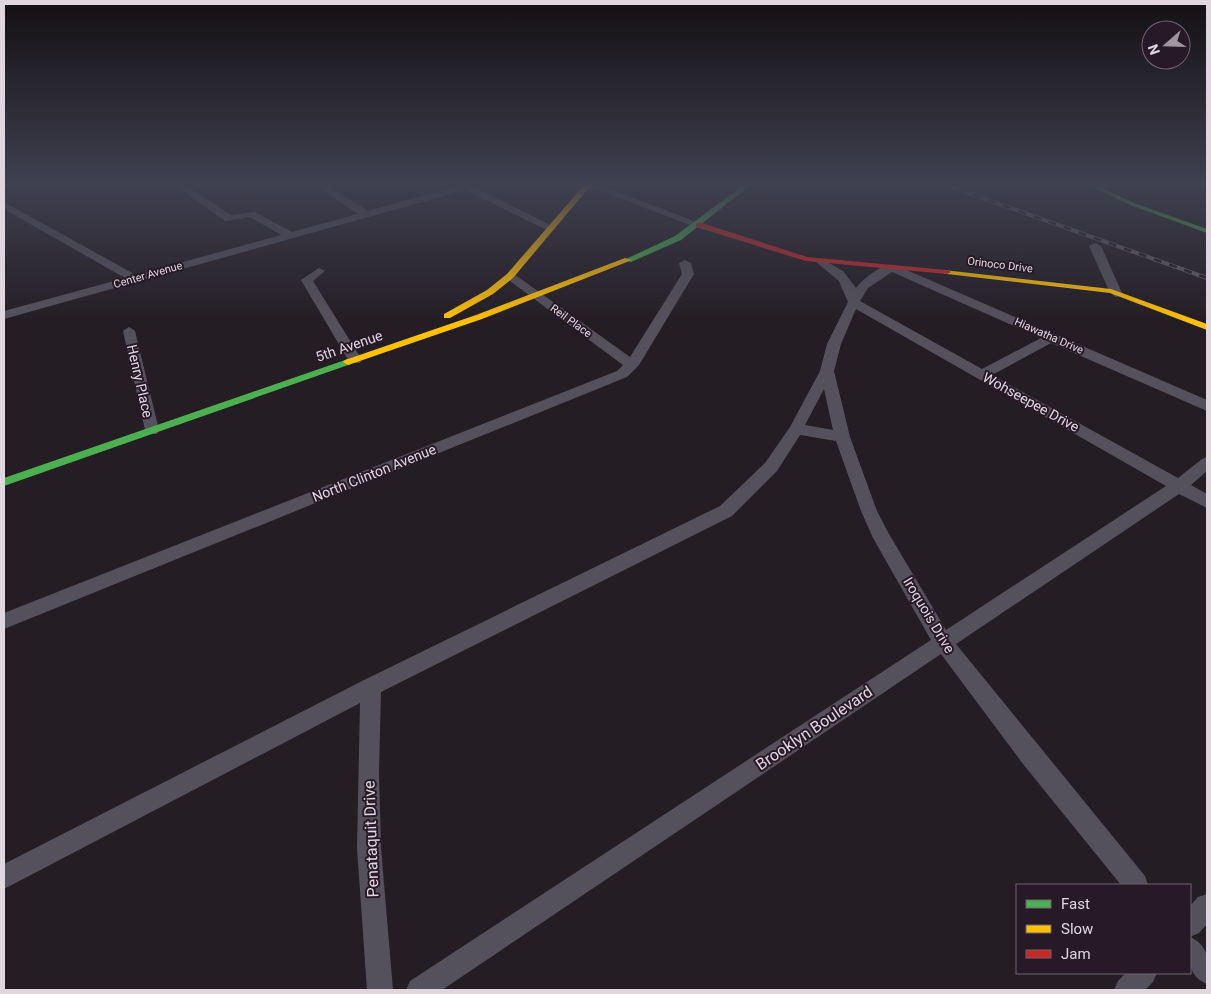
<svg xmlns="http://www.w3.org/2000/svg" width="1211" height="994" font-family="Roboto,sans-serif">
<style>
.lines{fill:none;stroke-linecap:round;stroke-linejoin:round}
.street{fill:#55515c;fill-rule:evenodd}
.fast{fill:#4caf50;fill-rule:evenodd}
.slow{fill:#ffc107;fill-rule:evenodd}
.jam{fill:#c62828;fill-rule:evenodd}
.rail-casing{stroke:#605b63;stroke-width:4}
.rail{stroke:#271a26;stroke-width:2.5;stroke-dasharray:8;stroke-linecap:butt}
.labels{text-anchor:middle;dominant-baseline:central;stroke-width:4;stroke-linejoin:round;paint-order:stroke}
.far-street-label{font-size:11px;fill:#e0d6de;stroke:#271a26}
.street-label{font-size:14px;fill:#e0d6de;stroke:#271a26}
.near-street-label{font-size:16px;fill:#e0d6de;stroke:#271a26}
</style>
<rect width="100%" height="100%" fill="#241d23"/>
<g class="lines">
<g class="street">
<polygon points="173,184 184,184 231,215 255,212 292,232 358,214 313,184 325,184 368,211 457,186 455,184 468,184 556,228 551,231 547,230 465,190 4,319 4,311 125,278 4,209 4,202 136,275 281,235 250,217 225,221"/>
<polygon points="583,184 597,184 704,225 703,227 695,227"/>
<polygon points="1095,243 1101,246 1122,293 1120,296 1116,297 1110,293 1089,246"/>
<path d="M822,259l21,12 13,17c7,-9 27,-26 39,-23l312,135v11l-156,-68 -59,32 186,103 24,-19 5,-2v14l-16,14 16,9v14l-28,-14 -223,150 189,232 3,9h-27l-98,-121 -82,-110 -499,336h-36l4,-9 521,-341 -58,-102 -12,-27 -25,-70 -36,-6 -23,36 -45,45 -351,176 -2,80 2,76 12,142h-26l-10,-142 3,-145 -356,186v-25l360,-184 356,-174 45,-43 25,-36 30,-56 7,-27 21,-42 -9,-21 -23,-19zM892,272l149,66 -59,31 -122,-68 8,-13zM856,309l310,177 -220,144 -57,-96 -12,-23 -27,-74 -16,-66 7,-27zM824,389l9,41 -28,-5z"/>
<polygon points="685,260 691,263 694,274 639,365 627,377 4,629 4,613 617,371 623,365 506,278 506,274 514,274 630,357 682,274 679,263"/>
<polygon points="319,268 325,271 313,281 362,360 360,363 350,363 301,280"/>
<polygon points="129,327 135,331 159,430 157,434 147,434 145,430 123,331"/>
<polygon points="1207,894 1207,924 1199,933 1190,937 1190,906 1198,897"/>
<path d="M1190,937c21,9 18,26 17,47 -21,-9 -18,-27 -17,-47z"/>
<polygon points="1126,973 1157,973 1153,982 1145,990 1114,990 1118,981"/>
</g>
<g class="fast">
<polygon points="745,184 752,184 681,240 631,262 624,260 675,236"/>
<polygon points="1086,184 1094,184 1134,203 1207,229 1207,233 1130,205"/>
<polygon points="348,359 353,362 351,364 4,486 4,478"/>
</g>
<g class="slow">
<polygon points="585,184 592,184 513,278 493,294 450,318 444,318 444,314 487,290 507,274"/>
<polygon points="625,258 632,260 482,319 351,364 348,365 343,362 345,360 476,315"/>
<polygon points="944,270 1111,289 1207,324 1207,330 1110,293 947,274 944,274"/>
</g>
<polygon class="jam" points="696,223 702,223 807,257 947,270 951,272 947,274 806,261 696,227"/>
<defs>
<polyline id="rail" points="943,184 1207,278"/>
</defs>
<use href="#rail" class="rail-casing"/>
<use href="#rail" class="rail"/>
</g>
<linearGradient id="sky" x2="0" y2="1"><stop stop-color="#141013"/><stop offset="0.57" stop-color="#3f4050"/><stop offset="1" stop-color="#3f4050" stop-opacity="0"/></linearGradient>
<rect width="1211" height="323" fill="url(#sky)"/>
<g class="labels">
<g class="far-street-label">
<text transform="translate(1000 265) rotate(7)">Orinoco Drive</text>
<text transform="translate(148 275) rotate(-16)">Center Avenue</text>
<text transform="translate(571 321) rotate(36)">Reil Place</text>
<text transform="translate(1049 336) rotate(24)">Hiawatha Drive</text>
</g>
<g class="street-label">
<text transform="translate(349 346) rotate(-19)">5th Avenue</text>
<text transform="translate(140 381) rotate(77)">Henry Place</text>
<text transform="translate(1031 402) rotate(29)">Wohseepee Drive</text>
<text transform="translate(374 473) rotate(-22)">North Clinton Avenue</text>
<text transform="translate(929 615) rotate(59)">Iroquois Drive</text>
</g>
<g class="near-street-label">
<text transform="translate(814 728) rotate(-34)">Brooklyn Boulevard</text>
<text transform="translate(371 839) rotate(-92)">Penataquit Drive</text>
</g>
</g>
<rect width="1211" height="994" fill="none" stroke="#e0d6de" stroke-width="10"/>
<rect x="1016" y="884" width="175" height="90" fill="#271a26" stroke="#716570"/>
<rect x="1026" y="900" width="25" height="8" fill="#4caf50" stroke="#716570"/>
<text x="1061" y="909" font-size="15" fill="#e0d6de">Fast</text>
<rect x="1026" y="925" width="25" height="8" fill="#ffc107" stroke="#716570"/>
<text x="1061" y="934" font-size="15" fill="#e0d6de">Slow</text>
<rect x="1026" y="950" width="25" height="8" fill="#c62828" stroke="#716570"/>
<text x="1061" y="959" font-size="15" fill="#e0d6de">Jam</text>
<g transform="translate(1166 45) rotate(250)"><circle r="24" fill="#271a26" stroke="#716570"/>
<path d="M0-4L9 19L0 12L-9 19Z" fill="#9e959d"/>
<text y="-8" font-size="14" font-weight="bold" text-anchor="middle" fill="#e0d6de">N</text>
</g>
</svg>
